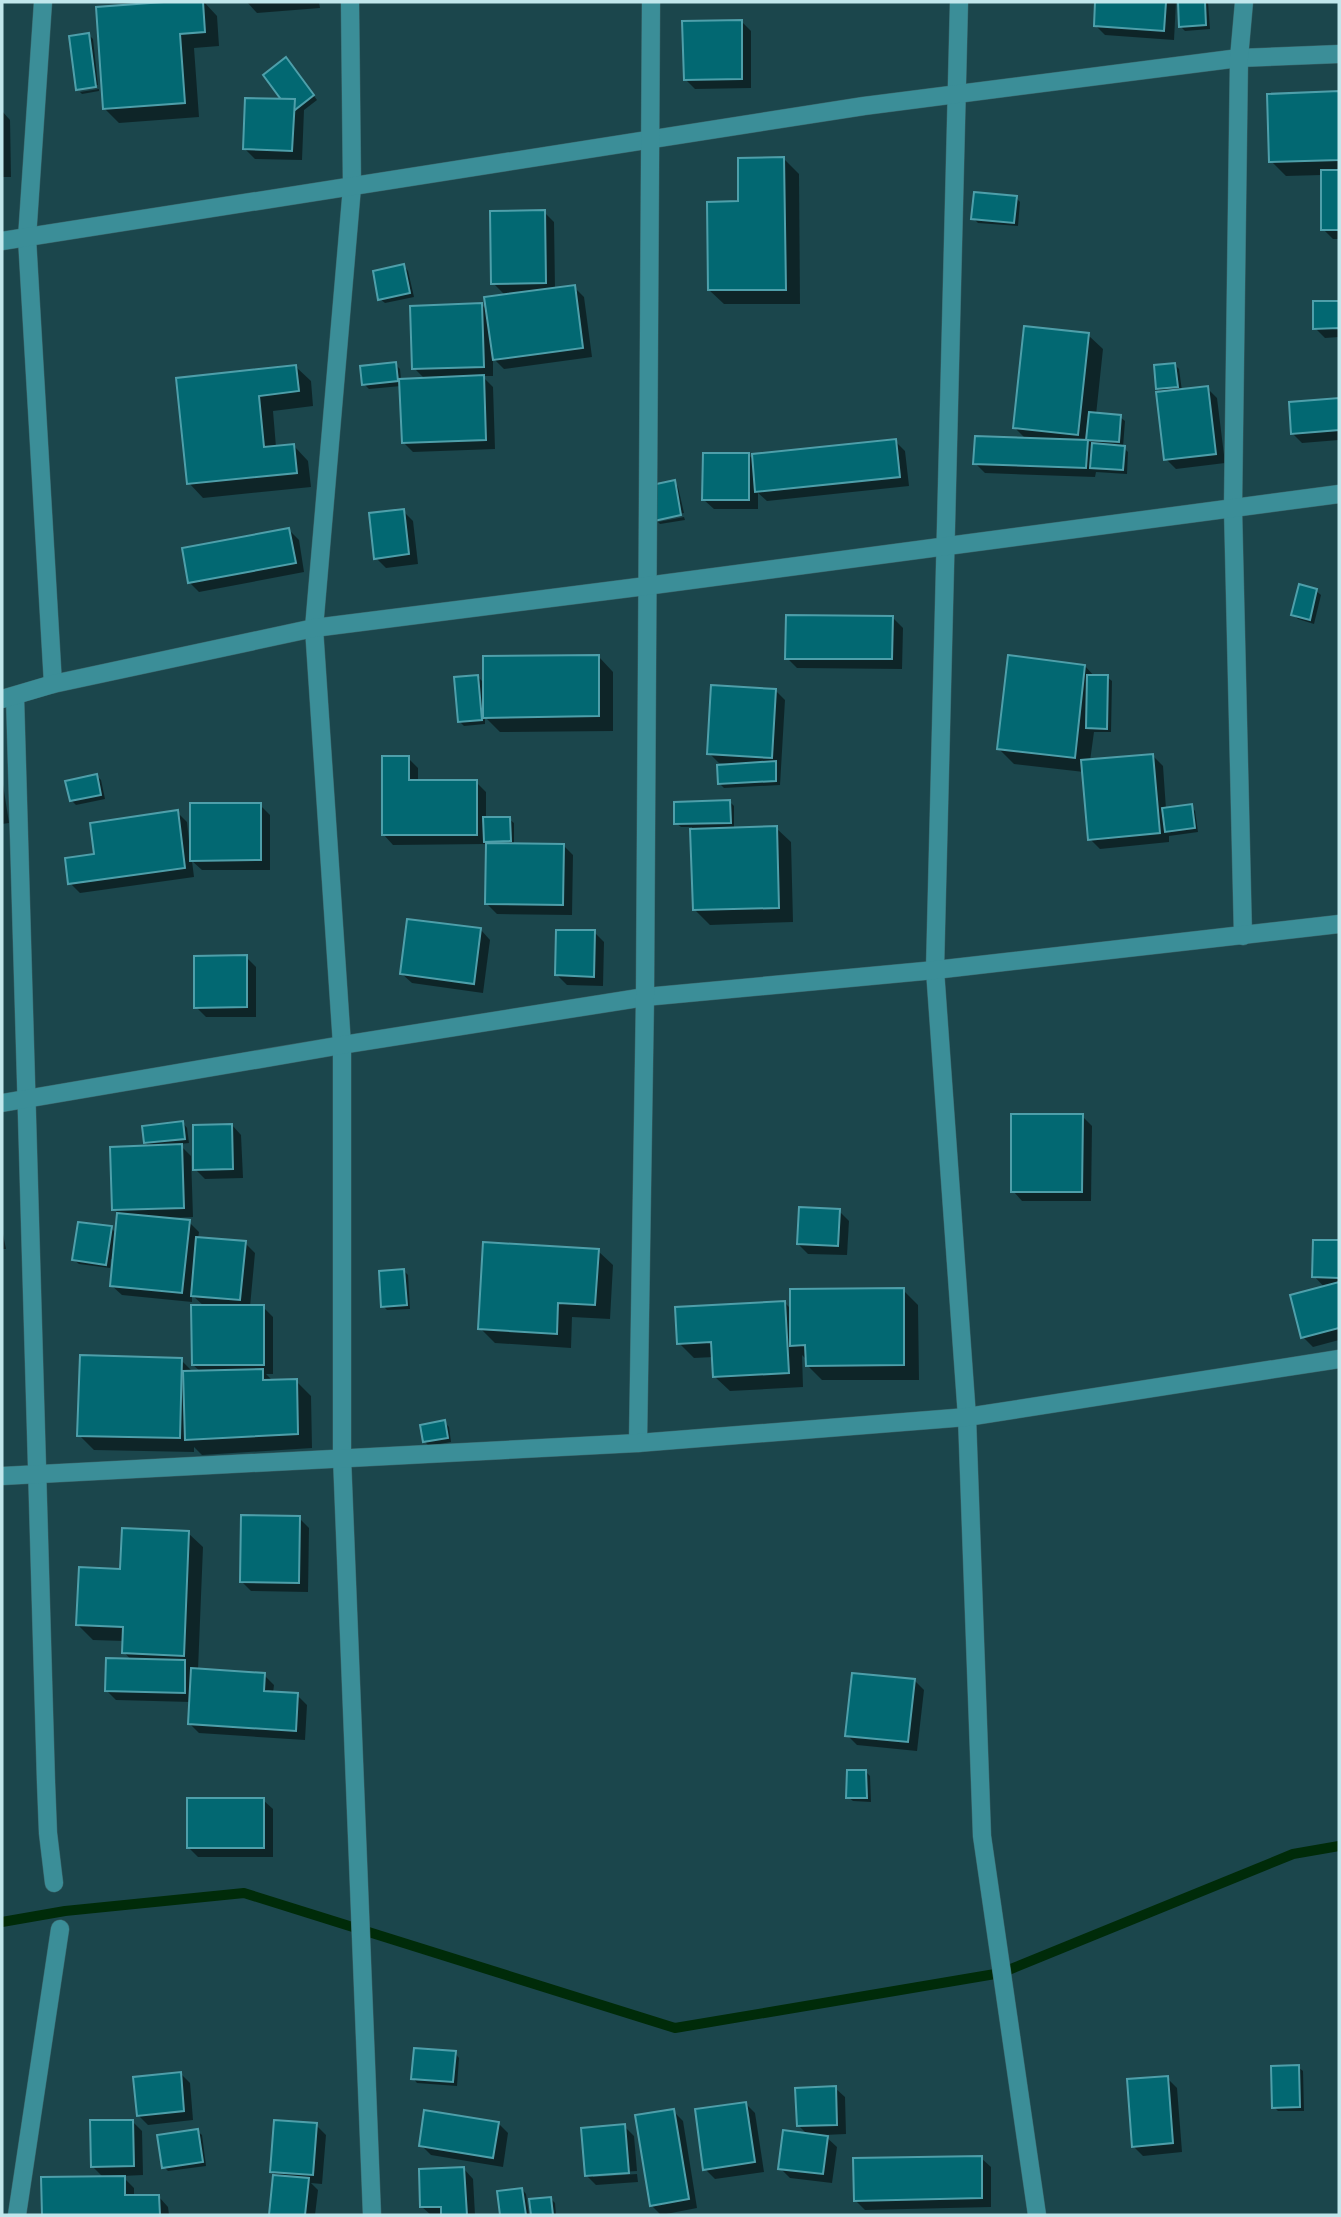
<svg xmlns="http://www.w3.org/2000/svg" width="1341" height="2217" font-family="Manrope,sans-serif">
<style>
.shadow{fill:#0007}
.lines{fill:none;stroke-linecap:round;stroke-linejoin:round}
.stream{stroke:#002b09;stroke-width:10}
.building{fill:#026872;stroke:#4e9faa;stroke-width:2}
.street-casing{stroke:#3a6469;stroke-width:19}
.secondary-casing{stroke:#3a6469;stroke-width:19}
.street{stroke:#3b8e98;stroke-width:18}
.secondary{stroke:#3b8e98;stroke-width:18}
</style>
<rect width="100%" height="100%" fill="#1b464c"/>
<g class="shadow">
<polygon points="188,2 204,2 217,16 219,46 194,48 199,117 119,123 104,108 98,8"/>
<polygon points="247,2 319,2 320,8 257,13"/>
<polygon points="1097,2 1176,2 1174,40 1105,35 1095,25"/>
<polygon points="1179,2 1208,2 1210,29 1185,31 1180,26"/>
<polygon points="741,21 751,31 751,88 695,89 685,79"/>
<polygon points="88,34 93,39 98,85 79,88 79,91 78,90"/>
<polygon points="290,64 317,100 304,110 302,160 255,159 245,149 285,101"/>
<polygon points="99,89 99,91 82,94 80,92"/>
<polygon points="1339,93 1339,239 1333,239 1323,229 1322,175 1286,176 1271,161 1269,96"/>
<polygon points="2,111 10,120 11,177 2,177"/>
<polygon points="784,159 799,174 800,304 724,304 709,290"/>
<polygon points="1016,198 1020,202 1018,226 978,223 973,218"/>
<polygon points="544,212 554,222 555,289 574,287 584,297 592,357 504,369 493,358 493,376 482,376 493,387 495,449 413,452 403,442 401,386 369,389 364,384 395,364 400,369 401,380 425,379 414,368 482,305 488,311 506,296 493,283"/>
<polygon points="404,266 408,271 414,297 385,303 380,299"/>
<polygon points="1339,302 1339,337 1325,338 1315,328 1314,303"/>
<polygon points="1088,335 1103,349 1096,415 1120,417 1125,421 1123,447 1128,452 1127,474 1096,472 1095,477 985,473 975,463 1027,440 1015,428"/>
<polygon points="1175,365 1179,369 1182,391 1207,388 1217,398 1225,463 1176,469 1166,459 1162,393 1158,389"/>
<polygon points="296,367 311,381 313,406 273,411 276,447 294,446 308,461 311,487 203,498 189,483 178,380"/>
<polygon points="1339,400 1339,440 1302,443 1292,433 1291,403"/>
<polygon points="895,441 905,451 909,486 767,501 758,493 758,509 714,509 704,500 749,455 754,461"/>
<polygon points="674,482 678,487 684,513 657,518 657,521 656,520"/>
<polygon points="403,511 413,521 418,564 386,568 376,558"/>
<polygon points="684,517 685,520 660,524 658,522"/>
<polygon points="289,530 299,540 304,572 199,592 189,582"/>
<polygon points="1316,591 1321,595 1314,624 1298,619 1293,615"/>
<polygon points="893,618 903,628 902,669 797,668 787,658"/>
<polygon points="599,657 613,672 613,731 500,732 485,717 485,724 464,726 460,722 477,676 485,684"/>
<polygon points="1085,666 1095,677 1107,677 1112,681 1111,732 1094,732 1090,761 1153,756 1163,766 1166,809 1191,806 1195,811 1198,832 1169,836 1169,842 1100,849 1090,839 1084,772 1014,764 999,749"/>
<polygon points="775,690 785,700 780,785 724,788 720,784 727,764 719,763 709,753"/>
<polygon points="408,758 418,768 418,782 476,782 486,792 486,819 509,819 514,823 514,845 563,845 573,855 572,915 497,914 487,904 487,844 393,845 384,835"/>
<polygon points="96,775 101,780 105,799 76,805 72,801"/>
<polygon points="2,778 9,823 2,824"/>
<polygon points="730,802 734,806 734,829 776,828 791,842 793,922 710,925 695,910 692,827 681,827 676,823"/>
<polygon points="260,805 270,815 270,870 202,870 192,861 194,877 80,893 70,883 96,855 177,812 187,822 189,841 192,841"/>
<polygon points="481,930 490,940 483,993 412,983 402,974"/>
<polygon points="594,932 604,942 603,986 567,985 557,975"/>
<polygon points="246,957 256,967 256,1017 206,1017 196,1007"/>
<polygon points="1082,1116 1092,1126 1091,1201 1022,1201 1013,1191"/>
<polygon points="183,1123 187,1128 189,1143 179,1144 191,1156 193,1217 171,1218 171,1220 189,1222 199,1232 198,1239 245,1243 255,1253 250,1307 263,1307 273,1317 273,1374 266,1374 273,1381 296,1381 311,1396 312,1448 202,1455 194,1447 194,1452 94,1450 79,1435 181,1360 194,1373 201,1372 193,1365 205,1307 192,1295 192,1302 122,1295 112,1286 114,1259 111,1259 110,1268 79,1264 74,1260 111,1228 117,1234 119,1214 114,1209 150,1147 145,1143"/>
<polygon points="232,1125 241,1135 243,1178 205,1179 195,1169"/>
<polygon points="839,1211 849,1221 847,1255 808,1254 798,1244"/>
<polygon points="2,1229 6,1249 2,1249"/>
<polygon points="1315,1242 1339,1242 1339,1340 1313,1347 1303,1337 1325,1288 1314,1276"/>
<polygon points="598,1251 613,1265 610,1319 572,1317 571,1348 495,1343 480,1328"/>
<polygon points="404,1271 408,1275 410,1309 387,1310 383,1306"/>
<polygon points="903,1290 918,1305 919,1380 822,1380 807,1365 807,1360 802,1355 803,1387 730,1391 715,1377 714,1357 694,1358 679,1343 785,1303 792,1310"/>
<polygon points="444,1422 449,1427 451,1442 429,1446 424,1441"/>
<polygon points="299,1518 309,1528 308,1592 251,1591 241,1581"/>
<polygon points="188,1533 203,1547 198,1670 264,1675 274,1685 273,1693 297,1695 307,1705 305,1740 199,1733 189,1723 191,1702 116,1700 106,1690 132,1661 124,1652 124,1641 93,1640 78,1625 121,1571"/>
<polygon points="914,1680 924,1690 917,1751 857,1745 847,1735"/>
<polygon points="866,1772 870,1776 871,1802 853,1801 848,1797"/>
<polygon points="263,1800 273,1809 273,1857 198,1857 188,1847"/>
<polygon points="455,2053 459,2058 457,2086 417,2083 413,2078"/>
<polygon points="1298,2067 1303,2071 1304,2111 1278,2111 1274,2107"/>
<polygon points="180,2073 190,2083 193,2120 148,2125 139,2116"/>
<polygon points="1167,2078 1177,2088 1182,2152 1143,2156 1133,2146"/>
<polygon points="835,2088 845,2097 846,2134 824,2135 837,2147 832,2183 790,2178 780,2168 808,2135 799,2126"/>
<polygon points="746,2104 755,2113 764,2172 715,2179 705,2169"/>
<polygon points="673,2111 683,2121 697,2208 661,2215 651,2205"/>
<polygon points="132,2121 142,2131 143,2175 122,2176 134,2188 134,2197 159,2197 168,2207 169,2215 44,2215 43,2179 104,2178 92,2166"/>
<polygon points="498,2123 508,2133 503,2167 431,2155 421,2145"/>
<polygon points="316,2125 326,2135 322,2184 311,2183 318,2190 315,2215 271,2215 275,2175 272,2171"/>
<polygon points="624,2126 634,2136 637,2171 593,2174 593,2177 637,2174 638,2182 596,2185 586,2175"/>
<polygon points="197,2131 202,2135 206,2166 168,2171 164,2167"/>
<polygon points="981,2158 991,2167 991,2207 865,2210 855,2200"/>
<polygon points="464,2169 473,2179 475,2215 431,2215 422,2207"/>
<polygon points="522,2189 526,2194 529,2215 501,2215 498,2193"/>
<polygon points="550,2198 555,2203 556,2215 533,2215 531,2201"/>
</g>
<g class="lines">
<polyline class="stream" points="2,1922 65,1911 244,1893 675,2028 1001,1973 1293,1854 1339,1846"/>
</g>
<g class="building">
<polygon points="164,2 203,2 205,32 180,34 185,103 103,109 96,7"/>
<polygon points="1095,2 1166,2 1164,31 1094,26"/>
<polygon points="1178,2 1205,2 1206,25 1179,27"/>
<polygon points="742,20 742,79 684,80 682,21"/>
<polygon points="89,33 96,87 76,90 69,36"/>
<polygon points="286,57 314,95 291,113 263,75"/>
<polygon points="1339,91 1339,160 1269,162 1267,94"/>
<polygon points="245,98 295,99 292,151 243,149"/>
<polygon points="784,157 786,290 708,290 707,202 738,201 738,158"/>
<rect x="1321" y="170" width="18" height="60"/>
<polygon points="974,192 1017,196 1014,223 971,219"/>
<polygon points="545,210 546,283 491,284 490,211"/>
<polygon points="404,264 410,293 378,300 373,271"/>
<polygon points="575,285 583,348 493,360 484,297"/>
<polygon points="1313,301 1339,301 1339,340 1339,328 1313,329"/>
<polygon points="482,303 484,367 412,369 410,306"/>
<polygon points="1024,326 1089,333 1078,435 1013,428"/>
<polygon points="396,362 398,381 362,385 360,366"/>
<polygon points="1175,363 1178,387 1156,389 1154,365"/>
<polygon points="296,365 299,391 259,396 264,447 294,444 297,473 187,484 176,378"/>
<polygon points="484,375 486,440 402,443 399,379"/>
<polygon points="1208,386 1216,454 1164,460 1156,392"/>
<polygon points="1339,398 1339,430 1291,434 1289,402"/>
<polygon points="1089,412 1121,415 1119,442 1086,440"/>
<polygon points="975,436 1088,440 1086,468 973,464"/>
<polygon points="896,439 900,477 755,492 752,454"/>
<polygon points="1092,443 1125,446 1123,470 1090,468"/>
<polygon points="703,453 749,453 749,500 702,500"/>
<polygon points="675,480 681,515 654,521 647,486"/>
<polygon points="404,509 409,554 374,559 369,513"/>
<polygon points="289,528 296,563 188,583 182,548"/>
<polygon points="1299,584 1317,589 1310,620 1291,615"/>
<polygon points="786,615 893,616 892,659 785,659"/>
<polygon points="599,655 599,716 483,718 483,656"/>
<polygon points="1008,655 1085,665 1075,758 997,749"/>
<polygon points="478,675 482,720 458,722 454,677"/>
<polygon points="1087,675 1108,675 1107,729 1086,728"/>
<polygon points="711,685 776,689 772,758 707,754"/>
<polygon points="1153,754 1160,833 1088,840 1081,760"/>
<polygon points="382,756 409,756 409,780 477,780 477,835 382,835"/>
<polygon points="776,761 776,781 718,784 717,765"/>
<polygon points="97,774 101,795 70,801 65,781"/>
<polygon points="730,800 731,823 674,824 674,802"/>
<polygon points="190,803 261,803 261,860 190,861"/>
<polygon points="1192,804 1195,828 1165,832 1162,808"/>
<polygon points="178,810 185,868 68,884 65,858 94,854 90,823"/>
<polygon points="483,817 510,817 511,841 484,842"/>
<polygon points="777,826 779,908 693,910 690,829"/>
<polygon points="486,843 564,844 563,905 485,904"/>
<polygon points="407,919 481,928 474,984 400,974"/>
<polygon points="556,930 595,930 594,977 555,975"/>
<polygon points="247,955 247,1007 194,1008 194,956"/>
<polygon points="1011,1114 1083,1114 1082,1192 1011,1192"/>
<polygon points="183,1121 185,1139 144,1143 142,1126"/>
<polygon points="232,1124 233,1169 193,1170 193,1125"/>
<polygon points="182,1144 184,1208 112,1210 110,1147"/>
<polygon points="799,1207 840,1209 838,1246 797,1244"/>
<polygon points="117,1213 190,1220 182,1293 110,1286"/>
<polygon points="78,1222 112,1226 106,1265 72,1260"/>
<polygon points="196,1237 246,1241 240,1300 191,1296"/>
<polygon points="1313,1240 1339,1240 1339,1278 1312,1277"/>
<polygon points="483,1242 599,1249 595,1305 558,1303 557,1334 478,1329"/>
<polygon points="404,1269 407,1305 381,1307 379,1271"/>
<polygon points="1339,1282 1339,1328 1301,1338 1290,1295"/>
<polygon points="904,1288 904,1365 806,1366 805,1345 790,1346 790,1289"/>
<polygon points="785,1301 789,1373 713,1377 711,1342 677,1344 675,1307"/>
<polygon points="191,1305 264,1305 264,1365 192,1365"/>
<polygon points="80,1355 182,1358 180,1438 77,1436"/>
<polygon points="263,1369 263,1380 297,1379 298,1434 185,1440 183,1371"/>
<polygon points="445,1420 448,1438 423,1442 420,1425"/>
<polygon points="241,1515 300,1516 299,1583 240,1582"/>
<polygon points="122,1528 189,1531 184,1656 122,1653 123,1627 76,1625 79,1567 120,1569"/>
<polygon points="106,1658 185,1660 185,1693 105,1691"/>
<polygon points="191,1668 265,1673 264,1691 298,1693 296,1731 188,1724"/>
<polygon points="852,1673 915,1679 908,1742 845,1736"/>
<polygon points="847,1770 866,1770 867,1798 846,1798"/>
<rect x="187" y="1798" width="77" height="50"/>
<polygon points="414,2048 456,2051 453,2082 411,2079"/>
<polygon points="1299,2065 1300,2107 1272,2108 1271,2066"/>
<polygon points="181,2072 184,2111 137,2116 133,2077"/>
<polygon points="1168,2076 1173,2143 1132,2147 1127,2079"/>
<polygon points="836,2086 837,2125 797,2126 795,2088"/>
<polygon points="746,2102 755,2162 703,2170 695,2109"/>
<polygon points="674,2109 689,2199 650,2206 635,2115"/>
<polygon points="424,2110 499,2122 493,2158 419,2146"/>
<polygon points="90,2120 133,2120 134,2166 91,2167"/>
<polygon points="274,2120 317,2123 313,2175 270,2172"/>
<polygon points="625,2124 629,2173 585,2176 581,2128"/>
<polygon points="198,2129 203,2162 162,2168 157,2135"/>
<polygon points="783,2130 828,2136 823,2174 778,2169"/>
<polygon points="982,2156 982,2198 854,2201 853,2158"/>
<polygon points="464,2167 467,2215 441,2215 441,2207 420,2207 419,2169"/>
<polygon points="273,2175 309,2178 305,2215 269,2215"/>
<polygon points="125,2176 125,2195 159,2195 160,2215 42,2215 41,2177"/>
<polygon points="522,2188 526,2215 500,2215 497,2191"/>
<polygon points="551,2197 553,2215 531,2215 529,2199"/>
</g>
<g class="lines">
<defs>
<g id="street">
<polyline points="43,2 27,238 53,684"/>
<polyline points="350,2 352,187 314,628 342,1045 342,1457 372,2215"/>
<polyline points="959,2 935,970 967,1417 982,1836 1037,2215"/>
<polyline points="2,241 864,106 1239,58 1339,54"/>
<polyline points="15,696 46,1782 48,1833 54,1883"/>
<polyline points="1243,936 1233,508 1239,58 1244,2"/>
<polyline points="2,1103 342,1045 645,997 935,970 1339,924"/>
<polyline points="638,1443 645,997 651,2"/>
<polyline points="2,1476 638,1443 967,1417 1339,1359"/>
<polyline points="17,2215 60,1929"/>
</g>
<polyline id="secondary" points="2,699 53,684 314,628 646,586 1339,494"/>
</defs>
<use href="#street" class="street-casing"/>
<use href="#secondary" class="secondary-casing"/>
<use href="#street" class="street"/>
<use href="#secondary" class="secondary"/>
</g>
<rect width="1341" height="2217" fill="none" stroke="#c1e7ec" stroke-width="7"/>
</svg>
